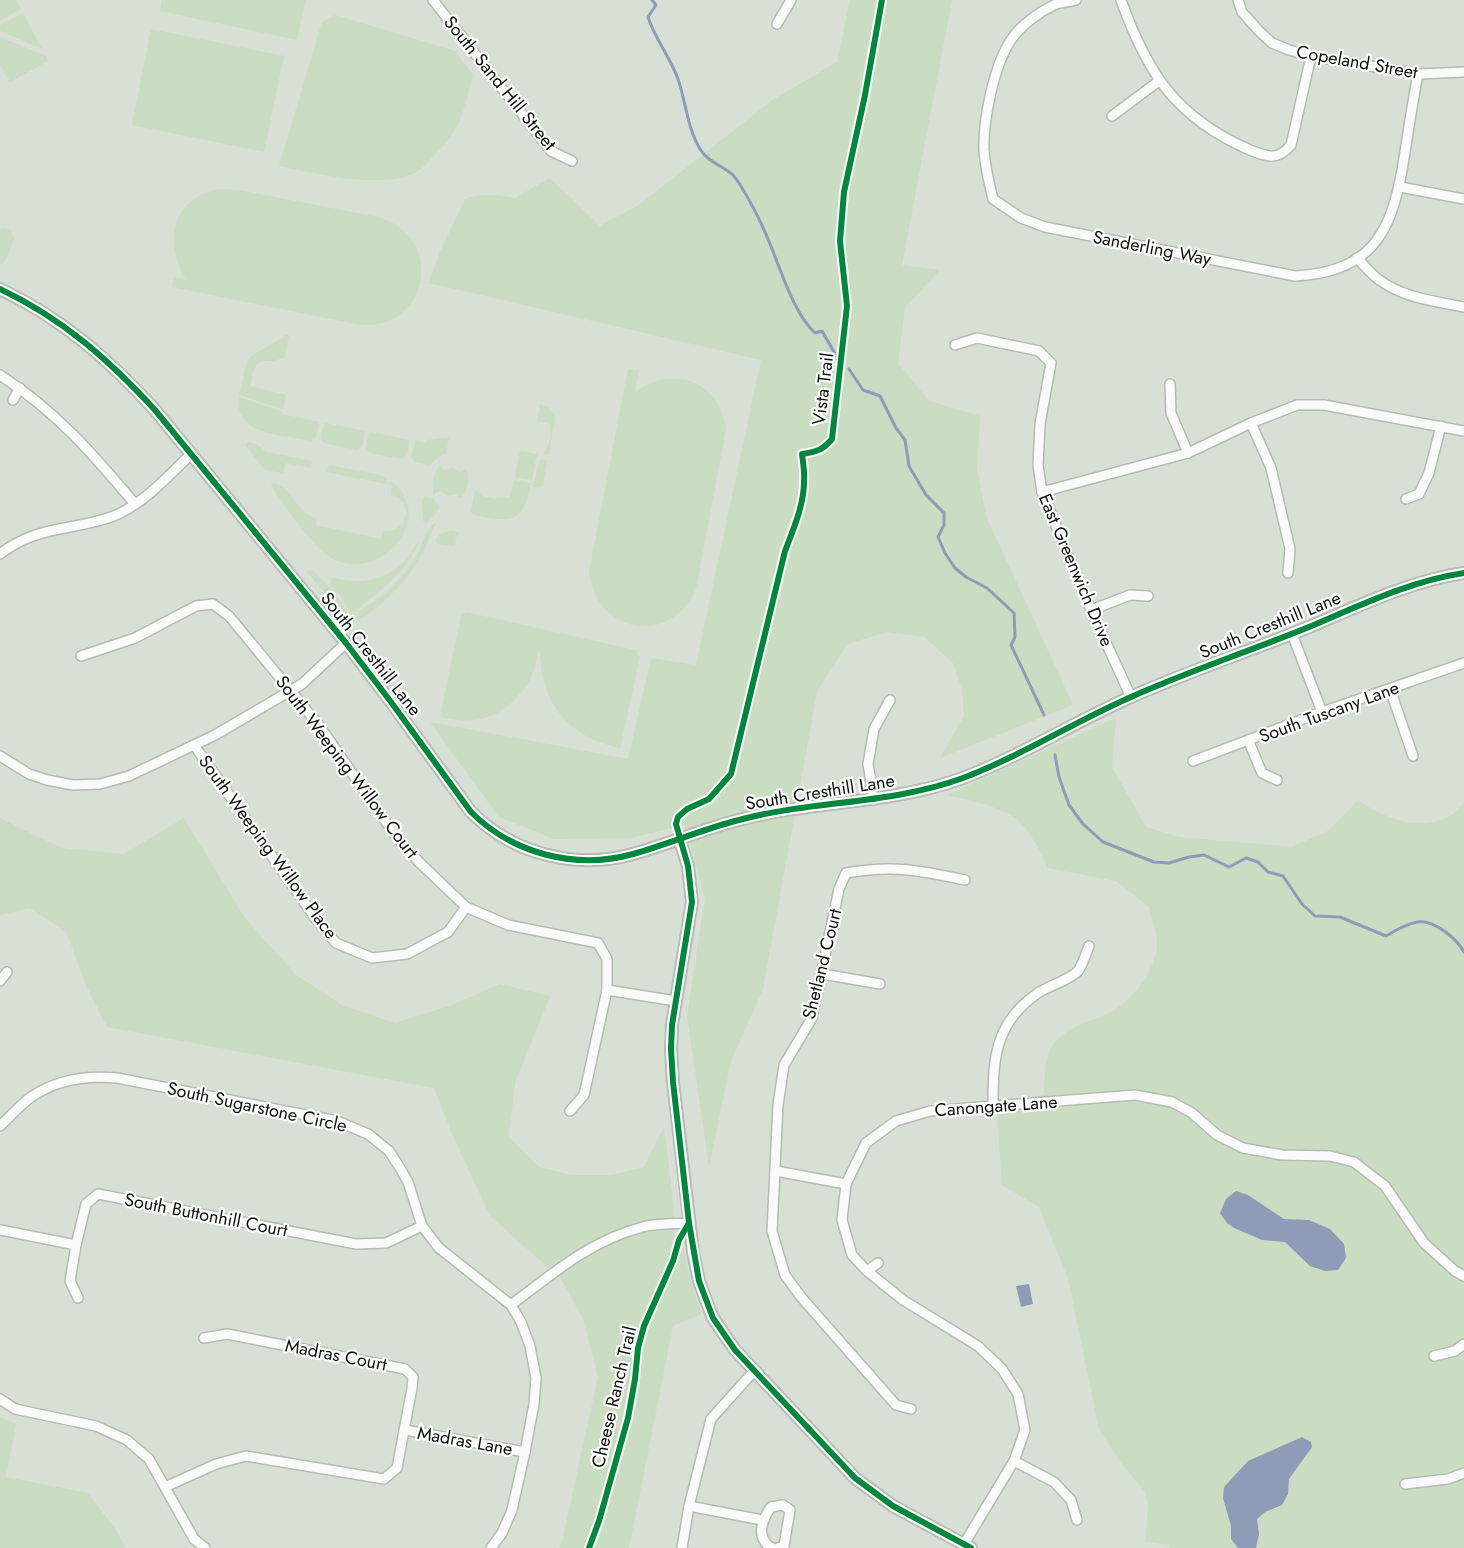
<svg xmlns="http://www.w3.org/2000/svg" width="1464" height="1548" font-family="Jost,sans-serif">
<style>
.green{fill:#cadcc1}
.water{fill:#8e9cb8}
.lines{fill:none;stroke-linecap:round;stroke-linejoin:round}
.stream{stroke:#8e9cb8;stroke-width:3}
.minor-casing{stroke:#b6bbb4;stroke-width:12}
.tertiary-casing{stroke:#b6bbb4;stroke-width:14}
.minor{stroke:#f9faf9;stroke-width:9}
.tertiary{stroke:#f9faf9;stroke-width:10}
.cycleway-casing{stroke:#fff;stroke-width:10}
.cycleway{stroke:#00873e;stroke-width:6}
.labels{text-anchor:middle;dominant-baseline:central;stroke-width:4.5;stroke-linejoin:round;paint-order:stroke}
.street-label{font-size:18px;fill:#0a0e08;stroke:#fff}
</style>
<rect width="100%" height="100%" fill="#d8dfd5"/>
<g class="green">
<polygon points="0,0 16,0 21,9 0,20"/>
<polygon points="162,0 306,0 297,40 160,11"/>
<path d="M850,0h102l-50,265 38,5 -35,37 -7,56 31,38 51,15 -3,52 9,48 87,189 -133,53 24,-42 -2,-26 -9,-27 -29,-26 -37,-5 -40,12 -30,48 -54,297 -32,72 -22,105 -22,-150 18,-118 -20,-73 -55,13 -76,1 -55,-22 -69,-95 198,37 23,-101 45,7 65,-305 -332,-77 10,-29 26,-55c17,-6 33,-4 50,-1l35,-20 50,48 39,-21 132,-104 66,-39z"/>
<polygon points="23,13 42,49 0,31 0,25"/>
<path d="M335,15l120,36 18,24c-4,13 -7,27 -11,40 -5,14 -15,28 -26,38 -7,8 -14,17 -24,21 -33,15 -98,-1 -133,-8l43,-144z"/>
<polygon points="151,29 284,56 264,152 132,125"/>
<polygon points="0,37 46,56 48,61 10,82 0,65"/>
<path d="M220,189l19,1 139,27c70,20 50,118 -22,107l-184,-37 2,-9 12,1c-24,-37 -13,-82 34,-90z"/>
<polygon points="4,228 11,230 14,239 4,263 0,264 0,229"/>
<polygon points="286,335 289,335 285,357 274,361 263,361 257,364 253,371 250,386 286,395 283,410 239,395 246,364 250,357"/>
<path d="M628,369l11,2 -4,21c38,-28 85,-11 91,37l-30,160c-25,58 -100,45 -107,-17z"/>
<path d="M239,397l43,14v3l37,8 -3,15 -5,4c-27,-6 -78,-5 -72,-44z"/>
<polygon points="540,404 549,407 555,417 549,455 544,454 551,438 550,424 537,421"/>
<polygon points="324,423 365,431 362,446 357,450 324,443 321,438"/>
<polygon points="369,432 410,440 407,455 402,459 369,453 366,447"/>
<polygon points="449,437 446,454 437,458 430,465 415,462 411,457 415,441 426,443 427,440"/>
<polygon points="248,442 256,444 267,452 312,461 311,468 286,463 283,473 265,470 245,445"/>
<polygon points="520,451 537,454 532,480 515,477"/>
<polygon points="542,459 547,460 543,485 539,488 533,487 539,462"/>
<polygon points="329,465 380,475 387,478 387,481 386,484 327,472"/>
<path d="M440,465l4,5 9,-2 6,5 7,-4c4,11 1,22 -6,30l-4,-5 -9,2 -6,-5 -8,3 1,-19z"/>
<path d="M514,480l17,3c-7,42 -22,39 -58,32l-2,-4 4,-22 7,7 14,3 1,-3 13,2z"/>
<path d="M389,482h4c43,37 -12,101 -60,77 -18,-9 -51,-56 -62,-74l2,-2c21,4 21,30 44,35l-1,7 65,14 2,-8c23,3 34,-30 8,-36l1,-10 -4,-1z"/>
<polygon points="425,497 434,499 439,507 433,517 426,523 423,521 422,499"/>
<path d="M436,523c-6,10 -8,21 -14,31 -12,23 -42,56 -66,67l-2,-2c4,-9 24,-20 33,-27 13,-12 24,-26 32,-41 5,-10 7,-24 17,-28z"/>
<polygon points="452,530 460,533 455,539 456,539 455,546 437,544 436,540 440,534"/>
<path d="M420,540c-14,33 -42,53 -69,74l-12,-20 -9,-10 2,-7c26,9 56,3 75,-18 5,-6 8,-15 13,-19z"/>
<polygon points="311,569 334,591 351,617 349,621 307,572"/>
<path d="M466,612l169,38 5,7 -20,91c-53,-11 -80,-46 -80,-99 -4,10 -6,25 -12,34 -24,35 -48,43 -88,34l21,-102z"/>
<path d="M1116,718l-4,49 34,60 33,10 113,10 36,-16 30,-30c28,16 56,31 88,17 7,-2 13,-10 18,-15v745h-294v-3l-25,-3 3,-35 -3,-15 -24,-29 -22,-34 -31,-151 -29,-71 -37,-22 -5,-69 47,-22c1,-15 0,-37 9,-49 14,-20 40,-23 60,-34 21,-12 40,-39 44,-63 1,-12 -5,-29 -8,-41l-33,-26 -68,-13c-7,-15 -19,-41 -34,-51 -20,-12 -44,-17 -67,-22z"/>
<polygon points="0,818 61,848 124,854 184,818 244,917 296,975 342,1005 395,1023 452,1005 500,984 550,996 515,1083 509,1137 539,1167 571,1175 612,1175 644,1167 664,1127 674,1208 674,1234 681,1235 692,1288 702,1314 673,1326 629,1548 559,1548 562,1542 598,1377 583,1319 561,1279 490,1216 453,1136 434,1088 107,1027 85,983 67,933 30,908 0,915"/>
<polygon points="0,1417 16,1424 6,1477 88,1493 115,1529 126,1548 0,1548"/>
</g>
<g class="water">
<polygon points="1236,1191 1248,1195 1284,1219 1309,1220 1330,1229 1344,1244 1346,1258 1338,1270 1325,1271 1310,1266 1285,1242 1262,1240 1234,1228 1227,1223 1220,1213 1226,1199"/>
<polygon points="1029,1284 1033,1304 1021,1307 1016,1286"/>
<polygon points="1302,1437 1311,1442 1312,1447 1289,1479 1288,1494 1282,1505 1265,1512 1257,1519 1259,1534 1256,1548 1238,1548 1231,1539 1231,1526 1223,1498 1224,1487 1248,1461"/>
</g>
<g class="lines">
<g class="stream">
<path d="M652,0l4,5 -8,12c7,22 22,40 30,62 8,23 9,48 22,70 7,12 22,17 32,25 9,9 27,44 32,56 14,29 27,81 51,103l7,-2 15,26"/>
<polyline points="849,369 863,390 880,396 896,428 905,440 909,466 926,495 944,513 944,525 938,537 945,553 955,568 966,577 987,588 1014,613 1015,637 1011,645 1044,715"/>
<path d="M1055,755l4,22 10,28 14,19 20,18 51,20 15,1 20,-6 15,-2 25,12 17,-9 12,4 10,10 15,4 19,28 13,12 25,1 46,19c10,-6 20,-12 31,-14 17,-3 40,17 47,30"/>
</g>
<defs>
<g id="minor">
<polyline points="433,0 551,151 572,161"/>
<path d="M1076,0c-7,2 -16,2 -22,5 -15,7 -34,21 -43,35 -17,25 -28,80 -27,110 1,17 5,33 9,49l28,19 24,9 250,49c83,-4 99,-51 110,-124 4,-26 8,-52 13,-78"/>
<path d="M1121,0c26,73 55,118 129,150 17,7 28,11 41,-5l20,-89"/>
<polyline points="1238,0 1242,12 1259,31 1272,43 1289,50 1311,56 1418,74 1464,72"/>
<polyline points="777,24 791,0"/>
<polyline points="1112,116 1159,81"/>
<polyline points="1400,187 1464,199"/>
<path d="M1357,258c7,7 13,15 21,21 25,19 56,22 86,28"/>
<polyline points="955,345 977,338 1039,351 1051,363 1040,424 1038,465 1042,492 1091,610 1131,697"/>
<path d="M0,375c57,37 92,78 135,129"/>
<polyline points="1170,384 1171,413 1188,453"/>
<polyline points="13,400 20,388"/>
<polyline points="1251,423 1271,468 1290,549 1288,573"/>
<polyline points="1042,492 1188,453 1251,423 1297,405 1324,405 1464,431"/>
<polyline points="1406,499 1419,494 1429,473 1441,426"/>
<path d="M0,554c36,-28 68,-23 108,-36 32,-10 59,-41 83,-64"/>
<polyline points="1091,610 1130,595 1148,596"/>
<polyline points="1292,634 1322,712"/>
<polyline points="81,656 135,638 196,606 213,604 229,616 318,724 395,835 419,862 466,907 508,925 598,943 607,959 607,990 584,1095 570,1111"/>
<polyline points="1390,689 1413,756"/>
<polyline points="1249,742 1262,773 1277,780"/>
<polyline points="194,745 316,919 336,943 372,958 407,954 448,932 466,907"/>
<polyline points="0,756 29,774 47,780 73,785 100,784 129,776 215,735 302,684 346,643"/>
<polyline points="1193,761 1322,712 1464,663"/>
<polyline points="874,800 868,764 874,729 890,700"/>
<polyline points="823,974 880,984"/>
<polyline points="0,981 7,972"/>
<polyline points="607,990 676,1001"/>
<path d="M993,1107c0,-47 1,-84 45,-114 10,-7 32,-13 40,-22 5,-6 8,-18 11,-25"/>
<path d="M0,1126c10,-9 20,-21 31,-29 26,-18 55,-22 86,-19l220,43 31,13 21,17 11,17 8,14 14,44 17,22 72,57 10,17 9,24 6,32 -2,26 -9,48 -13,58 -10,23 -11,15"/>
<polyline points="776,1171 846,1184"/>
<polyline points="0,1230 76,1245"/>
<polyline points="867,1271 878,1263"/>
<polyline points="78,1298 70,1281 76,1245 86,1204 98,1194 356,1244 386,1243 422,1226"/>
<path d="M511,1305c41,-31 80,-65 132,-78 14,-4 32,-3 46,-4"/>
<polyline points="1434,1356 1455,1351 1464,1344"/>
<polyline points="0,1399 15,1409 96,1426 127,1440 149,1459 194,1539 205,1548"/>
<path d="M911,1409l-15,-4 -95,-108 -16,-22 -13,-44 6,-126 6,-40 28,-47 27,-129 7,-16c48,-8 72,-3 119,7"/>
<polyline points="405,1430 525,1452"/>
<polyline points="1014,1461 1054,1482 1071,1500 1077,1520"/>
<polyline points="1405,1484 1448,1479 1464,1473"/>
<polyline points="165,1487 216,1464 246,1456 384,1479 397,1468 412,1388 413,1377 405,1369 227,1334 204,1338"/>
<polyline points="689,1506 762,1520"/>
<polyline points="964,1544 1014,1461 1025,1430 1018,1394 1002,1369 978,1346 903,1300 867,1271 852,1255 842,1220 846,1184 866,1143 896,1121 930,1111 1135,1095 1172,1102 1192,1113 1217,1135 1243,1148 1282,1155 1330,1156 1354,1162 1385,1186 1424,1243 1455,1271 1464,1276"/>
<polyline points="682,1548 689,1506 711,1419 754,1371"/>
<path d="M772,1548c-17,-10 -10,-28 -1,-41l12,-2 7,5 -6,36 -6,2"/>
</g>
<g id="tertiary">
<path d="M0,289c63,30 108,70 155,121l191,233 45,59 80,110c42,42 105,58 162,42 36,-10 70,-25 106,-34 74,-20 150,-15 224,-42 58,-22 111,-56 168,-81 58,-26 119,-46 178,-70 50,-21 101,-46 155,-54"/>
<polyline points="679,838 688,866 692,902 672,1025 671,1049 673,1082 693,1252 699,1281 707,1303 713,1318 735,1350 855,1478 893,1506 971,1548"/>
</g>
</defs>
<use href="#minor" class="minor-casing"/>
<use href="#tertiary" class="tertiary-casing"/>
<use href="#minor" class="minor"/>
<use href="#tertiary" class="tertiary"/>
<defs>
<g id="cycleway">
<path d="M882,0l-17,95 -21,97 -4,49 7,65 -15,133c-9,11 -16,13 -30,15 1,9 3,19 2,28 0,23 -11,48 -19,69l-54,223 -22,25 -22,10 -9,8 -2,7 12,42 4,36 -20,123 -1,24 2,33 16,141 10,58 14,37 22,32 120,128 38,28 78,42"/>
<path d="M0,289c63,30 108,70 155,121l191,233 45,59 80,110c42,42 105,58 162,42 36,-10 70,-25 106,-34 74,-20 150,-15 224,-42 58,-22 111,-56 168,-81 58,-26 119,-46 178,-70 50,-21 101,-46 155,-54"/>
<polyline points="589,1548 599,1521 628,1418 635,1379 638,1348 644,1326 673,1261 679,1240 689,1223"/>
</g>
</defs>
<use href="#cycleway" class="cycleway-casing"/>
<use href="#cycleway" class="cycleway"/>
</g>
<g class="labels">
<g class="street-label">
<text transform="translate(1357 62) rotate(10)">Copeland Street</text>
<text transform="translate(500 83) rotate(51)">South Sand Hill Street</text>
<text transform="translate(1152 248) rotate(11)">Sanderling Way</text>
<text transform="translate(823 389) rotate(-83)">Vista Trail</text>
<text transform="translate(1076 570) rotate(67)">East Greenwich Drive</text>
<text transform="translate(1270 625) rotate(-22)">South Cresthill Lane</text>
<text transform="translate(371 654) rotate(52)">South Cresthill Lane</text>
<text transform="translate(1329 712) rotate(-20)">South Tuscany Lane</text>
<text transform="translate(347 767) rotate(53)">South Weeping Willow Court</text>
<text transform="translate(820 792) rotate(-9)">South Cresthill Lane</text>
<text transform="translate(268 847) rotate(54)">South Weeping Willow Place</text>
<text transform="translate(822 964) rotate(-76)">Shetland Court</text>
<text transform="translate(996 1106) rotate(-4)">Canongate Lane</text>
<text transform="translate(257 1107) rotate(12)">South Sugarstone Circle</text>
<text transform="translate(206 1215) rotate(11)">South Buttonhill Court</text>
<text transform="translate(336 1355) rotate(11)">Madras Court</text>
<text transform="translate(614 1397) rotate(-77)">Cheese Ranch Trail</text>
<text transform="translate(465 1441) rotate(10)">Madras Lane</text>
</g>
</g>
</svg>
